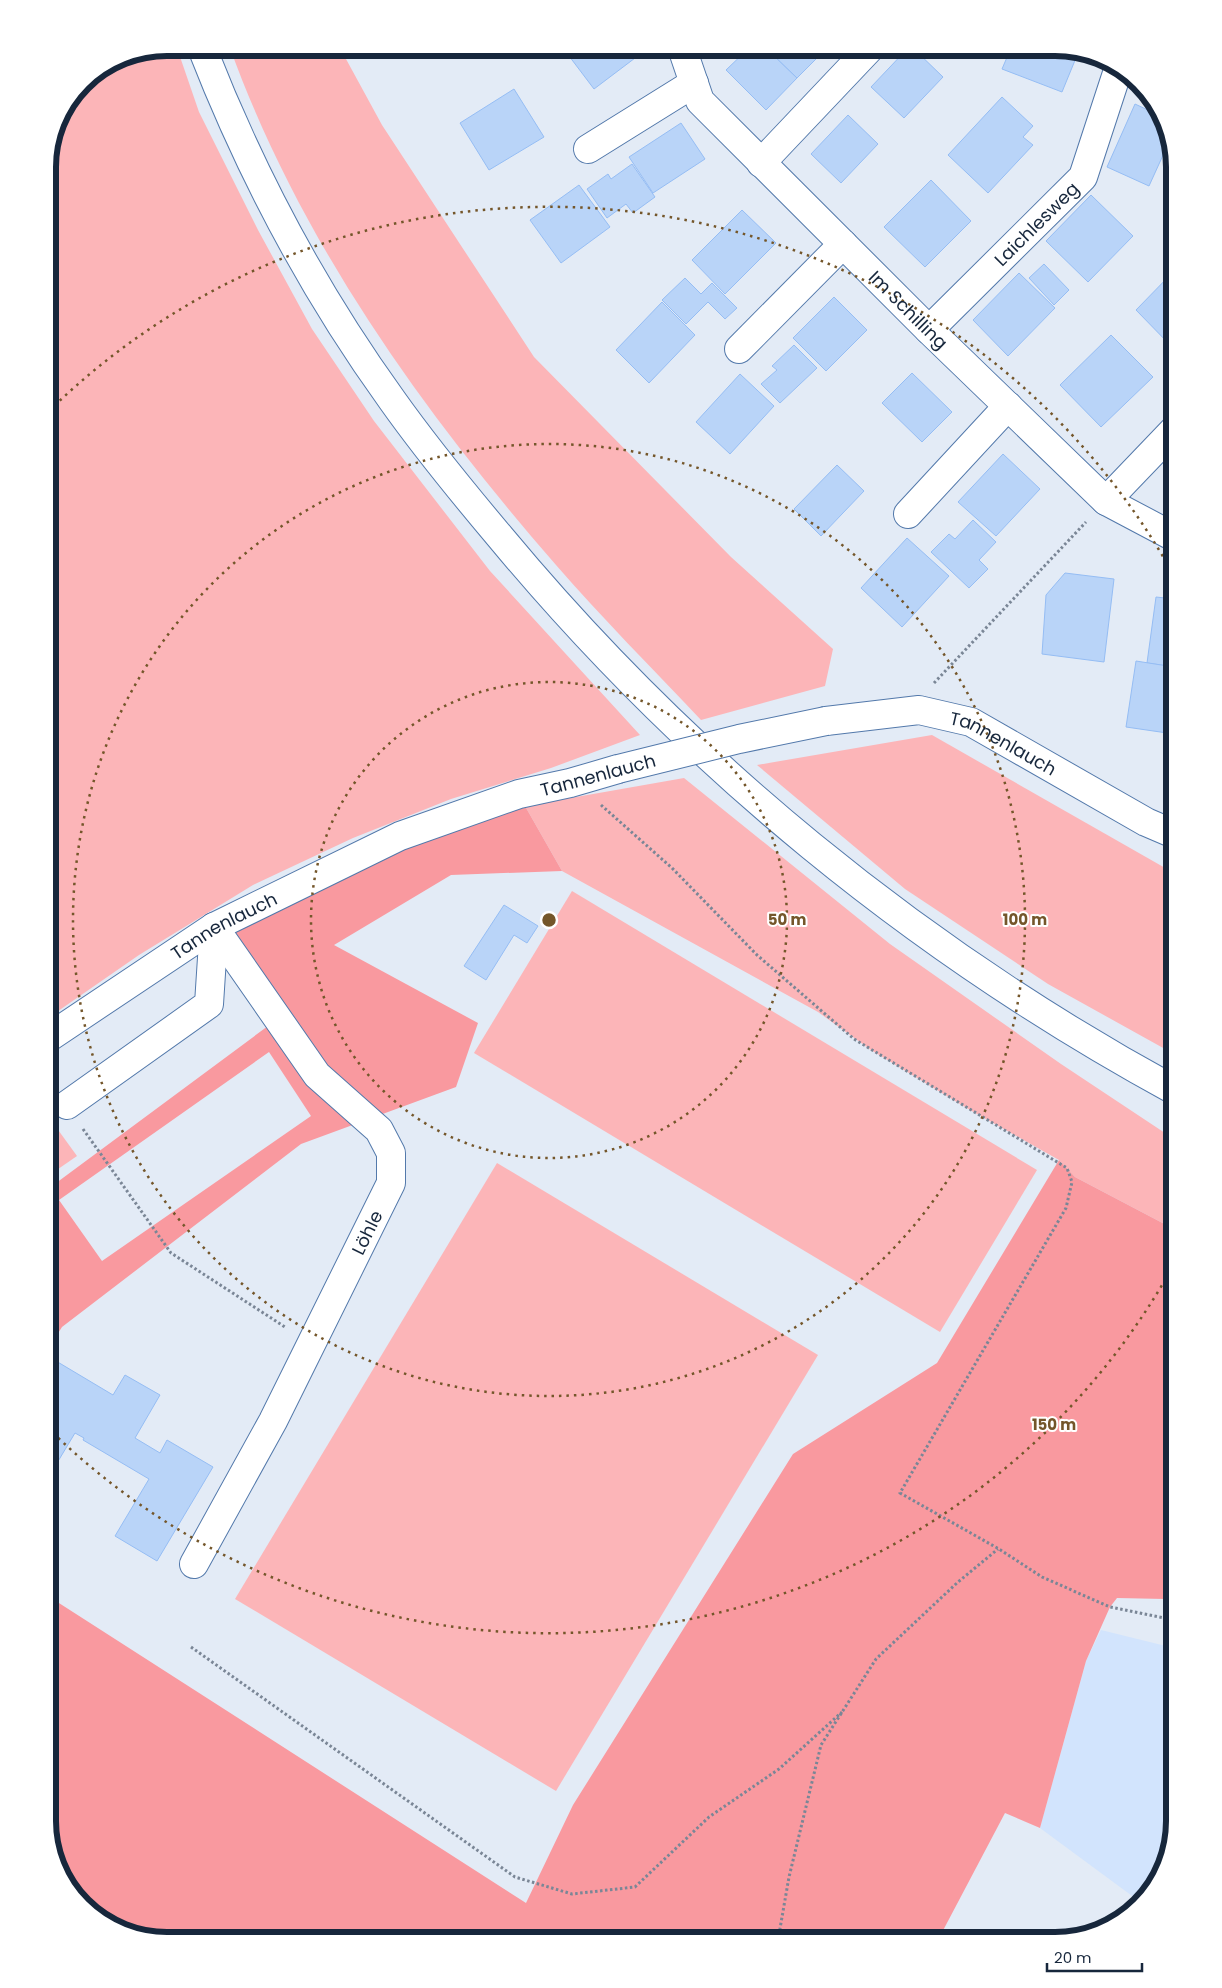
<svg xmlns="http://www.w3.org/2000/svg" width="1222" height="1988" font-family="Poppins,sans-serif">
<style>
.built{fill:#d2e4fd}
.green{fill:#fcb5b8}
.forest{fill:#f9999f;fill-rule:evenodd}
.building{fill:#b9d4f8;stroke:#95bdf4}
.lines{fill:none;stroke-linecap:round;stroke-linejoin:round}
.minor-casing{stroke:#5379ab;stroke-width:30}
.major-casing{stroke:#5379ab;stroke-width:30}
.path{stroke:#7a8696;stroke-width:3;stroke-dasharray:2.5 2.5;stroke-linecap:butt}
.minor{stroke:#fff;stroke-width:28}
.major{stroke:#fff;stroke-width:28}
.minor-bridge-casing{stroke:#5379ab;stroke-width:30;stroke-linecap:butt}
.minor-bridge{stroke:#fff;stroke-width:28}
.ring{fill:none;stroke:#74562a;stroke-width:2.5;stroke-dasharray:2.5 5}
.labels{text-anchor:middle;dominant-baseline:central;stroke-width:4;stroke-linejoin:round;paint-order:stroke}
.street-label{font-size:18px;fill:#17273c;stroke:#fff}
.rim{fill:none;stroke:#17273c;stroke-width:6}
.centre{fill:#74562a;stroke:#fff;stroke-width:2.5}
.ring-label{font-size:15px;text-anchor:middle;font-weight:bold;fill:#74562a;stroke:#fff;stroke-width:4;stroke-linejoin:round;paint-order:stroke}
</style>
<rect width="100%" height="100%" fill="#e3ebf6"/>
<polygon class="built" points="1101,1630 1174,1648 1174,1821 1154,1887 1139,1901 1040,1828 1086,1661"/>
<g class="green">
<polygon points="167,48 177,48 199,112 258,230 312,329 374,421 490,571 640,735 551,768 451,799 353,838 253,885 139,955 48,1018 48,160 57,121 83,82 122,57"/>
<path d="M230,48h110l42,77 152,232 197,200 102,92 -8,37 -124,34c-49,-52 -99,-102 -145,-155 -134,-154 -256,-324 -326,-517z"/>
<polygon points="932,735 1174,873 1174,1054 1048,984 905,889 757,765"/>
<polygon points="684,778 890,944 1061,1064 1174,1139 1174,1229 1075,1177 1059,1160 970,1110 871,1050 818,1012 562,871 525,806"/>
<polygon points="572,891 1037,1170 940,1332 474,1053"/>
<polygon points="48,1116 77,1156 48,1176"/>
<polygon points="497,1163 818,1355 556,1791 235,1599"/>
</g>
<g class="forest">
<path d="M525,806l37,65 -111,4 -117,70 144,78 -22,64 -155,57 -239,183 -14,22v-160l220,-163 -60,-87 207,-102zM269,1052l42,64 -209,145 -43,-61z"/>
<polygon points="1059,1160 1075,1177 1174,1229 1174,1589 1165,1599 1117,1598 1110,1607 1086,1661 1040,1828 1005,1813 938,1940 160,1940 101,1920 60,1874 48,1821 48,1596 526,1903 573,1805 793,1454 937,1363"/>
</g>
<g class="building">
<polygon points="563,48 640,48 643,52 594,89"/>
<polygon points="749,48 766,48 797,78 766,110 726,70"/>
<polygon points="766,48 825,48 826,49 797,78"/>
<polygon points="908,48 913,48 943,77 904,118 871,87"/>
<polygon points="1011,48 1063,48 1078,53 1062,92 1002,69"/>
<polygon points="514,89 544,137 489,170 460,123"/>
<polygon points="1002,97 1033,126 1023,137 1033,145 988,193 948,155"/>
<polygon points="1135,104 1163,117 1169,142 1149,186 1107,167"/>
<polygon points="848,115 878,144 841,183 811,154"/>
<polygon points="681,123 705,159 653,193 629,157"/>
<polygon points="632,164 655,197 633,213 626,204 607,218 587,189 608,174 611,179"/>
<polygon points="931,180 971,221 925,267 884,227"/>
<polygon points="579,185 610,227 561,263 530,220"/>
<polygon points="1091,195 1133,236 1088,282 1046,241"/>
<polygon points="742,210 776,243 725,294 692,260"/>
<polygon points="1044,264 1069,290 1054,305 1029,278"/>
<polygon points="1174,271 1174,349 1136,310"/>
<polygon points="1019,273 1055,308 1008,356 973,320"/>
<polygon points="685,278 701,294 712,283 737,308 725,319 708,302 686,324 662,300"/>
<polygon points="834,297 867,330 826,371 793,338"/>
<polygon points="662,302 695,335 649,383 616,350"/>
<polygon points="1111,335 1153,377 1101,427 1060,385"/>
<polygon points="794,345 817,368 780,403 761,384 777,370 772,366"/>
<polygon points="912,373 952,412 922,442 882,403"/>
<polygon points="740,374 774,406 730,454 696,422"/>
<polygon points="1003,454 1040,489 996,536 958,502"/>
<polygon points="837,465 864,491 821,536 794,509"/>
<polygon points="973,520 996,542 979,560 988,569 969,588 931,552 949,534 955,539"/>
<polygon points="907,538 949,576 902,627 861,588"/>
<polygon points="1065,573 1114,579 1104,662 1042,654 1046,595"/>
<polygon points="1156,597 1174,599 1174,667 1147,663"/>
<polygon points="1136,661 1174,667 1174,734 1126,727"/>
<polygon points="504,905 538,926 527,943 514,935 486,980 464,966"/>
<polygon points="56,1361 113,1395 125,1375 160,1395 135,1438 160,1453 167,1440 213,1467 157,1561 115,1536 149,1479 83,1440 84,1438 75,1433 48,1478 48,1375"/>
</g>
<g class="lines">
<defs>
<g id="minor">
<path id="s1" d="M682,48l18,53 229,229 177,171 68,36"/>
<polyline points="588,149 694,83"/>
<polyline points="761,163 870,48"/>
<path id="s2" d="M929,330l154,-153 36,-110"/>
<polyline points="739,349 843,244"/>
<polyline points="1106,501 1174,430"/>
<polyline points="908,514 1008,406"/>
<path id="s3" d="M826,721l93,-11 52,12 175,100 28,12"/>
<path id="s4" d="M48,1038l166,-111 186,-91 119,-42 51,-11 48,-14"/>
<polyline points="67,1105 209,1004 214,927"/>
<path id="s5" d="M194,1564l79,-143 118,-238v-30l-12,-23 -62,-55 -103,-148"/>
</g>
<path id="major" d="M202,48c48,123 112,244 190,352 34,48 71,93 109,138 187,225 416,412 673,552"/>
</defs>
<use href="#minor" class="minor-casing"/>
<use href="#major" class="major-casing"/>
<g class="path">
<polyline points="934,683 1086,522"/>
<polyline points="601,805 672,868 757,955 854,1039 1067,1168 1072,1182 1066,1208 900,1493 999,1549 1042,1577 1110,1607 1174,1620"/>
<polyline points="83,1129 171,1253 285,1327"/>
<polyline points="191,1647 515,1877 572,1894 635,1887 709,1817 779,1769 842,1712"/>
<polyline points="778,1940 789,1877 821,1745 876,1659 958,1582 998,1549"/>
</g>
<use href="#minor" class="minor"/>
<use href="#major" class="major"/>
<defs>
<polyline id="minor-bridge" points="618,769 739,739 826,721"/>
</defs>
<use href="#minor-bridge" class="minor-bridge-casing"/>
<use href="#minor-bridge" class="minor-bridge"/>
</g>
<g class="ring">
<circle cx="549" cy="920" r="238"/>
<circle cx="549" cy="920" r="476"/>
<path d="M1173 1266A714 714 0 0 1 49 1429M49 411A714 714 0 0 1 1173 574"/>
</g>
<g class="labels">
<g class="street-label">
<text stroke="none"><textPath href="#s2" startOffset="151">Laichlesweg</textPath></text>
<text stroke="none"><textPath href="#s1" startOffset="351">Im Schilling</textPath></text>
<text stroke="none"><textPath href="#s3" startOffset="185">Tannenlauch</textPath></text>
<text transform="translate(598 775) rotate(-15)">Tannenlauch</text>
<text stroke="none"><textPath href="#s4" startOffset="209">Tannenlauch</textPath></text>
<text stroke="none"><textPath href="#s5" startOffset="374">Löhle</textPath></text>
</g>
</g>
<path d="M0 0H1222V1988H0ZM167 56H1055A111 111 0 0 1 1166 167V1821A111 111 0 0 1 1055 1932H167A111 111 0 0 1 56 1821V167A111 111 0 0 1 167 56Z" fill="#fff" fill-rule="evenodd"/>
<path class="rim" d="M167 56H1055A111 111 0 0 1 1166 167V1821A111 111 0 0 1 1055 1932H167A111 111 0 0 1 56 1821V167A111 111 0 0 1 167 56Z"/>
<circle cx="549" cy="920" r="8" class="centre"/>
<g class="ring-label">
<text x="787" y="925">50 m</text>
<text x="1025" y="925">100 m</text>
<text x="1054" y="1430">150 m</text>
</g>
<path d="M1047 1963v8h95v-8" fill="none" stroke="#17273c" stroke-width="2.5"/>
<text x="1054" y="1963" font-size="15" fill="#17273c" stroke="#ffffff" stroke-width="4" paint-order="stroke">20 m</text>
</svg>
